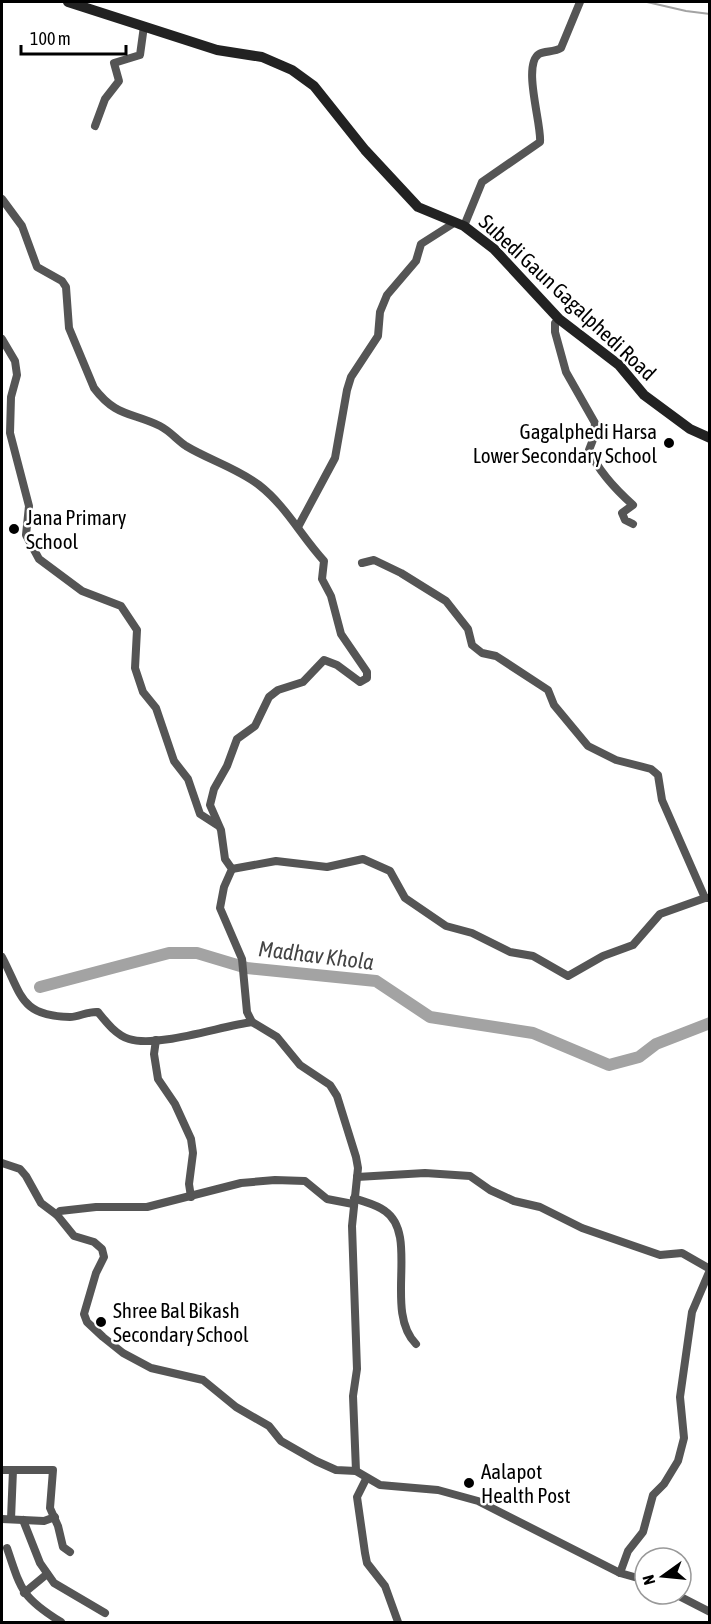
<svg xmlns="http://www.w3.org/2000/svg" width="711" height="1624" font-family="'Asap Condensed',sans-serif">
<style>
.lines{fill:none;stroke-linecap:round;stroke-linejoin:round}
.stream{stroke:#a3a3a3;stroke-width:2}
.river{stroke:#a3a3a3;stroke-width:12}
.street{stroke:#555;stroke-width:8}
.secondary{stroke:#222;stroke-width:10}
.poi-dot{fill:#000;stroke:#fff;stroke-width:2}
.labels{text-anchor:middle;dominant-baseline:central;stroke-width:5;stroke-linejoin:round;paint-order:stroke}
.street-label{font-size:21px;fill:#000;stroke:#fff}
.poi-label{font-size:21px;fill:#000;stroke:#fff;text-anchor:start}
.water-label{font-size:22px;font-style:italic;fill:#444;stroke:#fff}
</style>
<rect width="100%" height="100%" fill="#fff"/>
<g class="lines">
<polyline class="stream" points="647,2 686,11 710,14"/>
<polyline class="river" points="40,987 169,953 197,953 247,968 376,981 430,1017 533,1033 609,1065 639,1057 656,1044 710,1023"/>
<g class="street">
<polyline points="95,126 105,99 119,81 114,63 140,55 144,26"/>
<path d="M2,199l20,27 15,41 25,14 4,6 3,41 25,60c22,29 37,24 66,38 10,5 17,14 26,20 23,14 51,22 73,39 27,21 42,51 65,76l-2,18 9,17 10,38 26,38v6l-7,4 -23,-17 -13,-5 -21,22 -25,8 -9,7 -14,29 -18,13 -10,27 -13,23 -4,16 11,25 4,29 7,10 -8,18 -4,21 22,51 5,53 5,10 25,15 23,28 30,20 7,11 19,61 2,11 -6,58 5,143 -4,27 3,75 24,14 58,5 40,11 142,72 25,7"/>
<path d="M464,226l18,-44 58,-40c2,-17 -18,-77 -1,-88 6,-3 16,-2 22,-6l19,-46"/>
<path d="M559,319l-4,4v9l11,40 29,51 -1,14 -5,13c10,22 26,39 44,55l-11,8 3,7 8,4"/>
<polyline points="2,339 15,361 17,375 11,397 10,433 29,506 26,535 39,559 82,591 121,606 137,630 135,668 143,692 156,708 174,761 188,779 200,814 217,825"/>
<polyline points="298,527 335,458 347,390 351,377 378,336 380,312 387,295 416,261 421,244 454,223"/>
<polyline points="362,563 374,560 401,573 446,601 468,629 472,645 482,653 496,656 548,690 554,705 588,746 616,760 651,769 658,775 662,800 705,898 708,898"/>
<polyline points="232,869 276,861 327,867 363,859 390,871 405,898 446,926 472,933 510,952 533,956 568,976 603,956 633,945 660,914 705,898"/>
<path d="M2,957c20,38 18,59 68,60 9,0 18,-6 28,-5 8,10 18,23 31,27 28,9 92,-13 123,-17"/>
<polyline points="156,1040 154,1054 158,1079 175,1104 191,1139 193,1153 189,1184 191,1197"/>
<polyline points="2,1163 20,1169 26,1176 41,1203 57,1215 74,1236 94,1242 102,1249 104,1257 96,1273 84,1314 87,1322 103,1337 123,1353 151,1368 203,1380 236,1407 269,1426 281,1441 316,1461 336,1470 356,1471"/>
<polyline points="357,1177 425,1173 470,1176 490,1190 514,1201 540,1207 582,1228 660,1255 682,1253 710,1269"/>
<path d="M354,1198c10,4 22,6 31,13 35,24 -2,100 31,133"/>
<polyline points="57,1215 60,1211 96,1207 147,1207 241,1183 275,1180 305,1181 327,1199 353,1204"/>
<polyline points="2,1470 53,1470 50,1508 58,1526 63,1547 70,1552"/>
<polyline points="366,1479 357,1497 365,1553 367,1563 385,1586 398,1622"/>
<polyline points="2,1519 44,1521 55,1517"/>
<polyline points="11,1519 13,1470"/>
<polyline points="23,1520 40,1563 54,1583 105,1613"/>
<path d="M7,1548c14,42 15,50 54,74"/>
<polyline points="620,1573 628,1551 643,1532 653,1495 664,1484 678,1461 684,1438 680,1397 692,1312 710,1270"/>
<polyline points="24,1593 47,1574"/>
<polyline points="675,1594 710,1612"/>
</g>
<polyline class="secondary" points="68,2 217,50 262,57 292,70 314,86 365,150 418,207 464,226 494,249 559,319 619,365 644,395 690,429 710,438"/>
</g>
<g class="poi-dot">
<circle cx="669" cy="443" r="6"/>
<circle cx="14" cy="529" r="6"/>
<circle cx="101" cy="1322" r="6"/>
<circle cx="469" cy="1483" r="6"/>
</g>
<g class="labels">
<g class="street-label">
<text transform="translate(568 297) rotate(43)">Subedi Gaun Gagalphedi Road</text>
</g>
<g class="poi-label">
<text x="657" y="431" text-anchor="end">Gagalphedi Harsa<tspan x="657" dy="24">Lower Secondary School</tspan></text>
<text x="26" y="517">Jana Primary<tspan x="26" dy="24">School</tspan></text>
<text x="113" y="1310">Shree Bal Bikash<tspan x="113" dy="24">Secondary School</tspan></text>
<text x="481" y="1471">Aalapot<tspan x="481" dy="24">Health Post</tspan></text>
</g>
<g class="water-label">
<text transform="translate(316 955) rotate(7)">Madhav Khola</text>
</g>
</g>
<rect width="711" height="1624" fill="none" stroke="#000000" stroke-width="6"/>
<g transform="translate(663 1576) rotate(255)"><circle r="28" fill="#ffffff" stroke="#999999" stroke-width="1.5"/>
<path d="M0-4.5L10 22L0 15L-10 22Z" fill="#000000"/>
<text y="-9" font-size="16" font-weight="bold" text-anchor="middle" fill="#000000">N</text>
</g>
<path d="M21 45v9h105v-9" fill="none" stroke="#000000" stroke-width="3"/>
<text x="30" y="45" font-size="18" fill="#000000" stroke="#ffffff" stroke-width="4.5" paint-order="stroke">100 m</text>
</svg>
